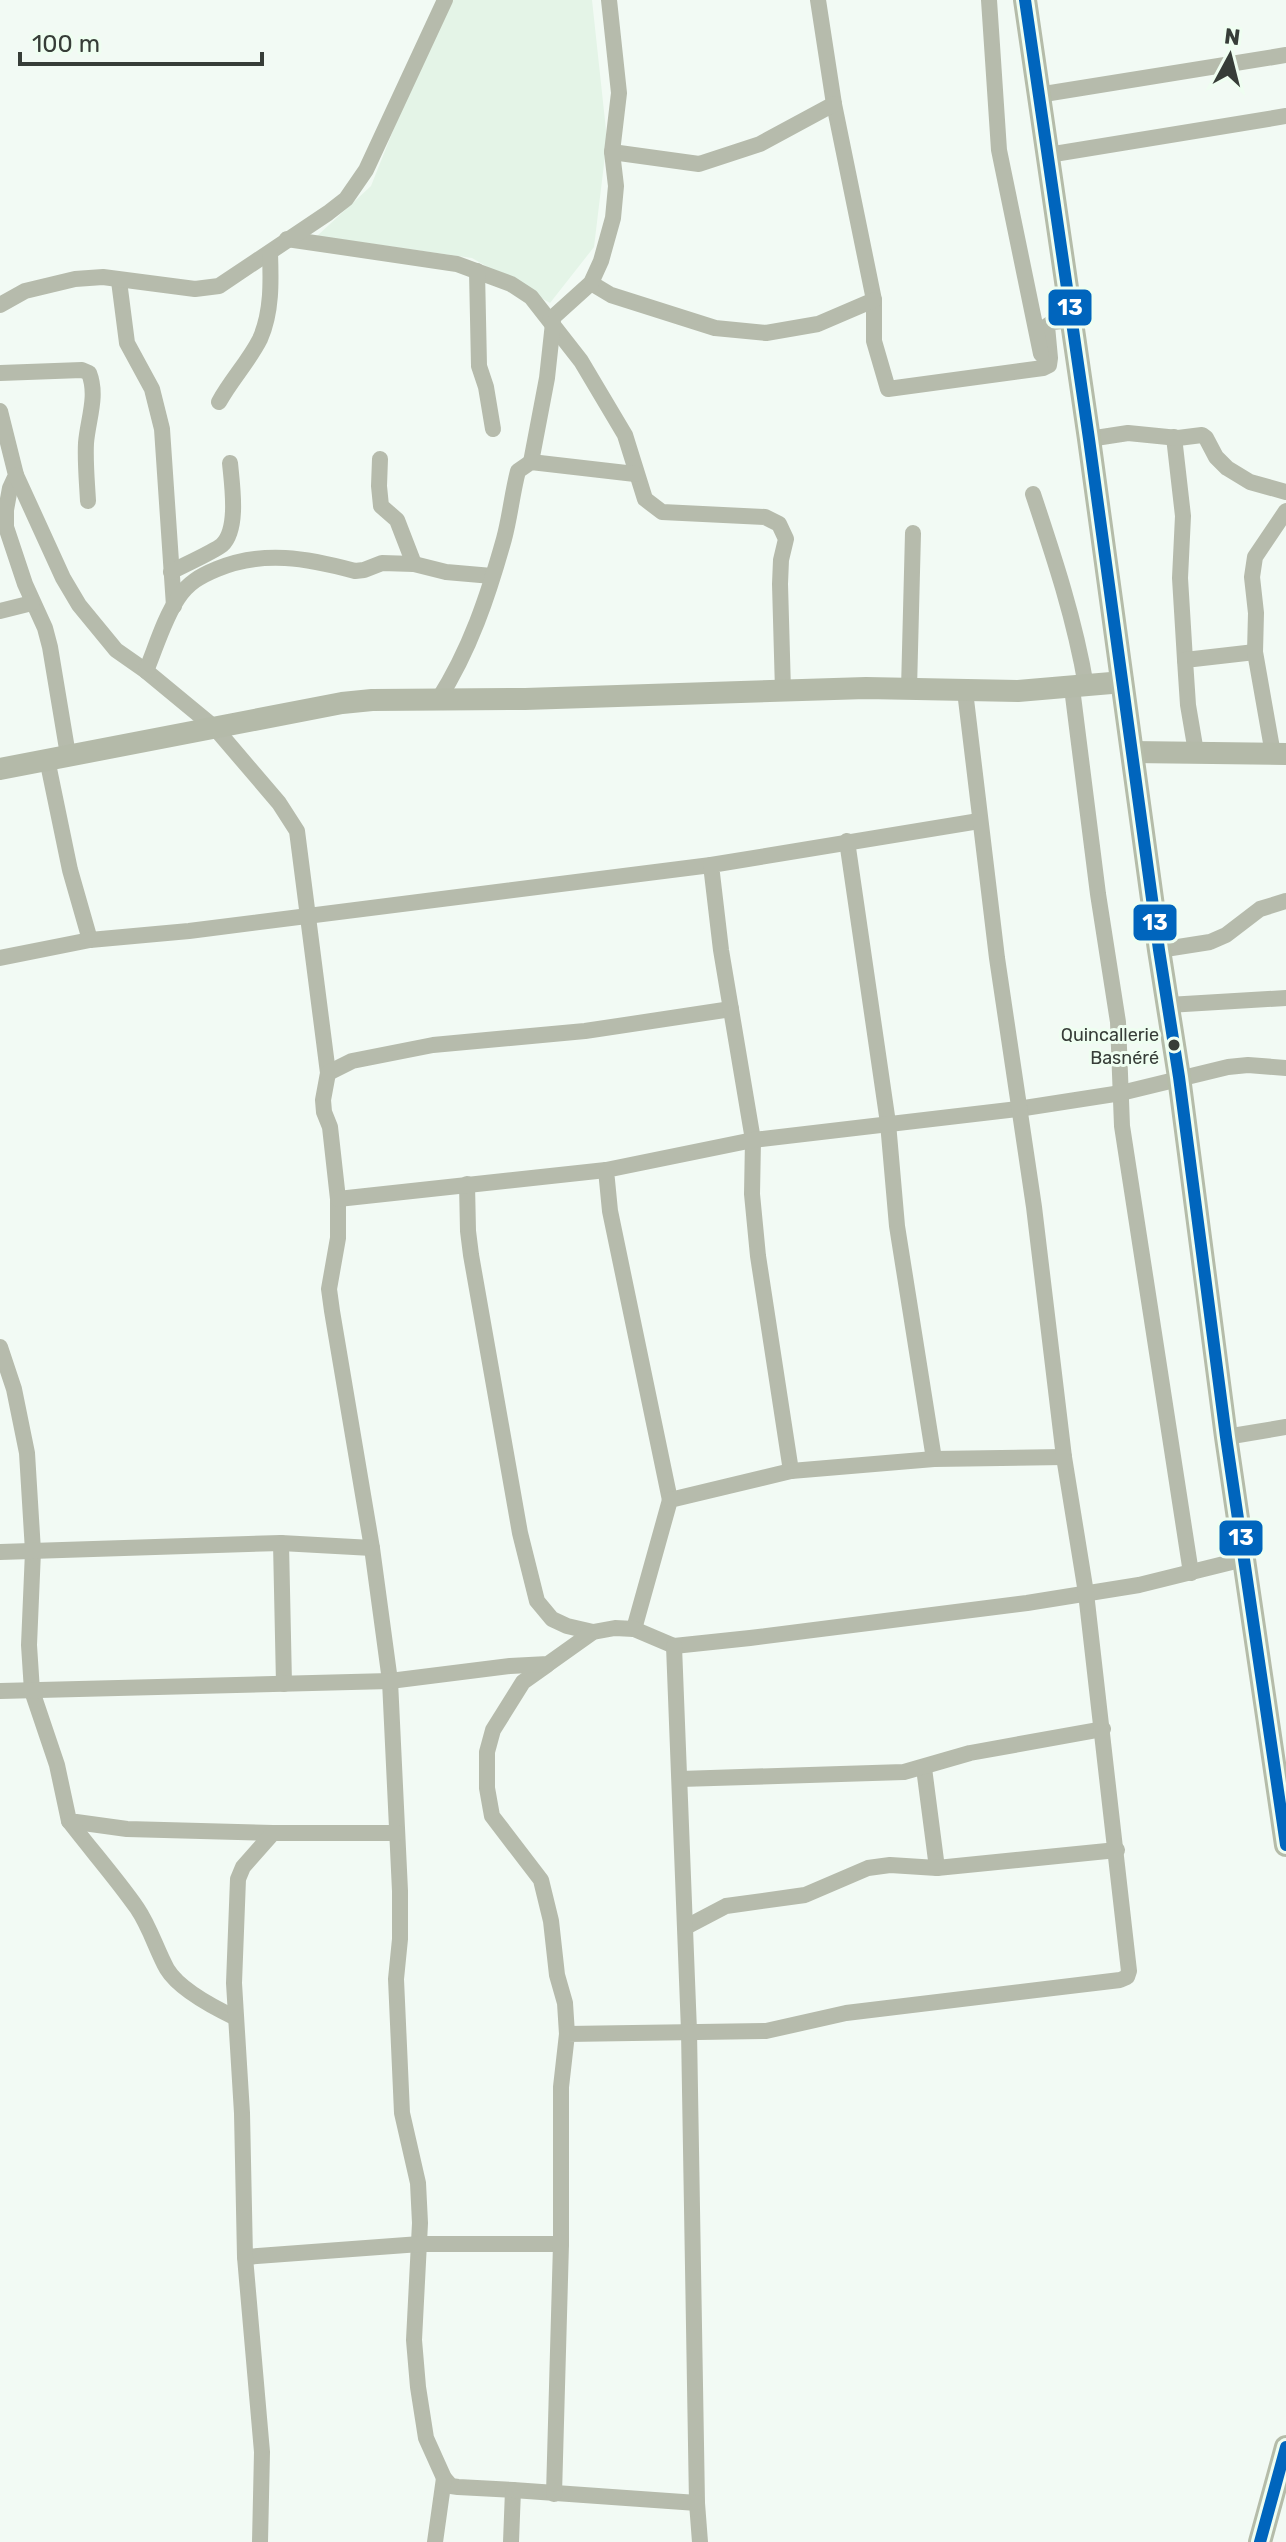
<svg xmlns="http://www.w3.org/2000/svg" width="1286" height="2542" font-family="Rubik,sans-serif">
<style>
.built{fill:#e4f4e7}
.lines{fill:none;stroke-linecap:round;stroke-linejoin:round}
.street{stroke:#b6bbac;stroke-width:16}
.secondary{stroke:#b4baa9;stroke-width:22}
.primary{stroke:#b5bca9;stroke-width:24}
.bus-1-casing{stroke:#effef1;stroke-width:18}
.bus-1{stroke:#0065bd;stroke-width:12}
.bus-dot{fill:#373d38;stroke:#effef1;stroke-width:3}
.labels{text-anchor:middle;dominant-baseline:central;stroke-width:6;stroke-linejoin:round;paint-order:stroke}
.bus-label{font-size:18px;fill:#373d38;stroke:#effef1;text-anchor:end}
.line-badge{stroke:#effef1;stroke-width:3}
.badge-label{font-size:22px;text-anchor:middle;font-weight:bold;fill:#fff}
</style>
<rect width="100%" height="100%" fill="#f2faf4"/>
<polygon class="built" points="452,0 592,0 607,139 594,247 550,303 472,258 317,236 371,186 404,103"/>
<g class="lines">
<g class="street">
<polyline points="818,0 834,104 874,300 874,341 888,389 1043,368 1049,365 1050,358 1047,326 1053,322 1072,320"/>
<polyline points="989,0 999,150 1041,354"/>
<polyline points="1038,95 1286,55"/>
<polyline points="612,152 699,164 760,144 834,104"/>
<polyline points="1048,155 1286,116"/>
<polyline points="287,239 457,264 511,284 531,297 581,361 625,435 645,499 662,512 765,517 779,524 786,539 781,560 780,584 783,691"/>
<polyline points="477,271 479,366 486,387 493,429"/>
<polyline points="119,281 127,343 152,389 162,429 174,606"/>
<polyline points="591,283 611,295 715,328 766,333 818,324 874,300"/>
<polyline points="0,305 25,291 75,279 103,277 195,289 219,286 328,213 346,199 366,170 445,0"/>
<polyline points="550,320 591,283 601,261 613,218 616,186 612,152 619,93 609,0"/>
<path d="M0,373l82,-3 7,3c9,23 -1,46 -3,70 -1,19 1,39 2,58"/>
<path d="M219,402c12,-22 30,-41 41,-63 12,-27 11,-58 10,-86"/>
<polyline points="0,411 16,475 10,488 6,510 6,527 25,584 45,628 50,647 68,755"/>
<polyline points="1174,437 1183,516 1180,578 1185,660"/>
<polyline points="1089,439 1128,433 1178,438 1202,435 1206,438 1216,457 1227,468 1250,482 1286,492"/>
<polyline points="380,459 379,486 381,506 397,520 414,564"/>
<polyline points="531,462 547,378 553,323"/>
<polyline points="16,475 63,578 79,605 116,650 146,671 215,728 279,803 297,831 328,1073 323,1100 324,1112 330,1127 338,1199 338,1238 329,1289 332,1311 372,1548 390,1681 400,1891 400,1939 396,1979 402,2113 418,2183 420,2223 414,2340 418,2387 426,2438 444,2478 451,2486 458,2487 513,2490 511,2542"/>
<path d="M1033,494c21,63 42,126 53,192"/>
<path d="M171,572c11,-6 44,-21 51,-27 17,-16 10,-60 8,-82"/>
<polyline points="0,611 32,603"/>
<path d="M146,671c10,-24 18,-52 32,-73 10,-15 22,-22 39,-29 46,-19 90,-11 138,2l9,-1 18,-7 32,1 32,8 46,4"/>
<polyline points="1072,688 1098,894 1118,1022 1122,1126 1191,1573"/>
<polyline points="909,689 913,533"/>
<path d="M438,700c32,-50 50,-104 66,-161 6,-22 8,-45 14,-68l13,-9 104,12"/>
<polyline points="1196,752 1188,705 1185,660 1255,652"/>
<polyline points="1273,754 1255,652 1256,613 1252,577 1255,557 1286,511"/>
<polyline points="47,759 70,870 90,940"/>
<polyline points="847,841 888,1123 897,1226 934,1459"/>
<polyline points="1159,950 1210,942 1226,935 1260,909 1286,901"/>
<polyline points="0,958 90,940 189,931 711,865"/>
<polyline points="1168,1005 1286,998"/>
<polyline points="328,1073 352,1061 433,1045 585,1031 731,1009"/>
<polyline points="467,1184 468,1231 471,1255 520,1533 537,1601 552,1619 567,1626 593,1632"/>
<polyline points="338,1199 606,1170"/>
<polyline points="0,1347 14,1389 27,1453 33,1551 29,1645 32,1691 57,1765 69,1821 127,1829 273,1833"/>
<polyline points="1226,1437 1286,1427"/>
<polyline points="791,1471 758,1256 752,1194 753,1140 721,950 711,865 979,821"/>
<polyline points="670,1500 610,1211 606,1170 753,1140 1018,1109 1121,1093 1228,1067 1248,1065 1286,1068"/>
<polyline points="281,1543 284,1684"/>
<polyline points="0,1552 281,1543 372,1548"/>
<polyline points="634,1629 670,1500 791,1471 934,1459 1064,1457"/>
<polyline points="547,1665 523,1682 493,1730 487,1752 487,1788 492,1816 541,1880 551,1921 557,1975 565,2003 567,2034"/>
<polyline points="0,1691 390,1681 510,1666 548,1664 593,1632 615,1628 634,1629 674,1646 750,1638 1027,1603 1139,1585 1244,1559"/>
<polyline points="924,1768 937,1868"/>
<polyline points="680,1779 904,1772 970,1753 1103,1729"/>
<path d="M69,1821c23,30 47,57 68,87 13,19 19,41 30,61 12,20 48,39 69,49"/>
<polyline points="686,1927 726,1906 805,1895 868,1868 890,1865 937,1868 1117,1850"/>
<polyline points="245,2257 420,2244 561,2244"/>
<polyline points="513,2490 697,2503 689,2031 674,1646"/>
<polyline points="554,2494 561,2244 561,2087 567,2034 766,2031 846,2013 1120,1980 1127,1977 1129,1971 1086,1593 1064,1457 1034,1207 997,958 965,691"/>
<polyline points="697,2503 700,2542"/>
<polyline points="260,2542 262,2452 245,2257 242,2113 234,1983 238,1879 243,1867 273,1833 397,1833"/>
<polyline points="435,2542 444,2478"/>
</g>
<g class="secondary">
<polyline points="1132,752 1286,754"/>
<polyline points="0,769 342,703 372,700 525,699 866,688 1018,691 1123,682"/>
</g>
<g class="primary">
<polyline points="1025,0 1089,439 1159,950 1179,1077 1226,1437 1286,1845"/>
<polyline points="1260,2542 1286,2447"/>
</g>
<defs>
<g id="bus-1">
<polyline points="1025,0 1089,439 1159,950 1179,1077 1226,1437 1286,1845"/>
<polyline points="1260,2542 1286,2447"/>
</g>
</defs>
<use href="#bus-1" class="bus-1-casing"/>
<use href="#bus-1" class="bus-1"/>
</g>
<circle class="bus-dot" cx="1174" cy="1045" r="7"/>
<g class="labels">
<g class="bus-label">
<text x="1159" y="1035">Quincallerie<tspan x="1159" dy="23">Basnéré</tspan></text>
</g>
</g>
<g class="line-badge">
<rect x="1047" y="288" width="46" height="39" rx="8" fill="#0065bd"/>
<rect x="1132" y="903" width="46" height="39" rx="8" fill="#0065bd"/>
<rect x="1218" y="1519" width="46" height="38" rx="8" fill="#0065bd"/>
</g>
<g class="badge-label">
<text x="1070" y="315">13</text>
<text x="1155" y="930">13</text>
<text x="1241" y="1545">13</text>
</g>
<g transform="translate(1230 56) rotate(7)" stroke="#effef1" stroke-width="6" paint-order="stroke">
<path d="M0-6L14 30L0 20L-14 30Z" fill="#373d38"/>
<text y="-12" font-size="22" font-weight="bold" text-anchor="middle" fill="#373d38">N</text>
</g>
<path d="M20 52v12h242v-12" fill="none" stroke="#373d38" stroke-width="4"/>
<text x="32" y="52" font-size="24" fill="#373d38" stroke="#effef1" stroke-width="6" paint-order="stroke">100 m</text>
</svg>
